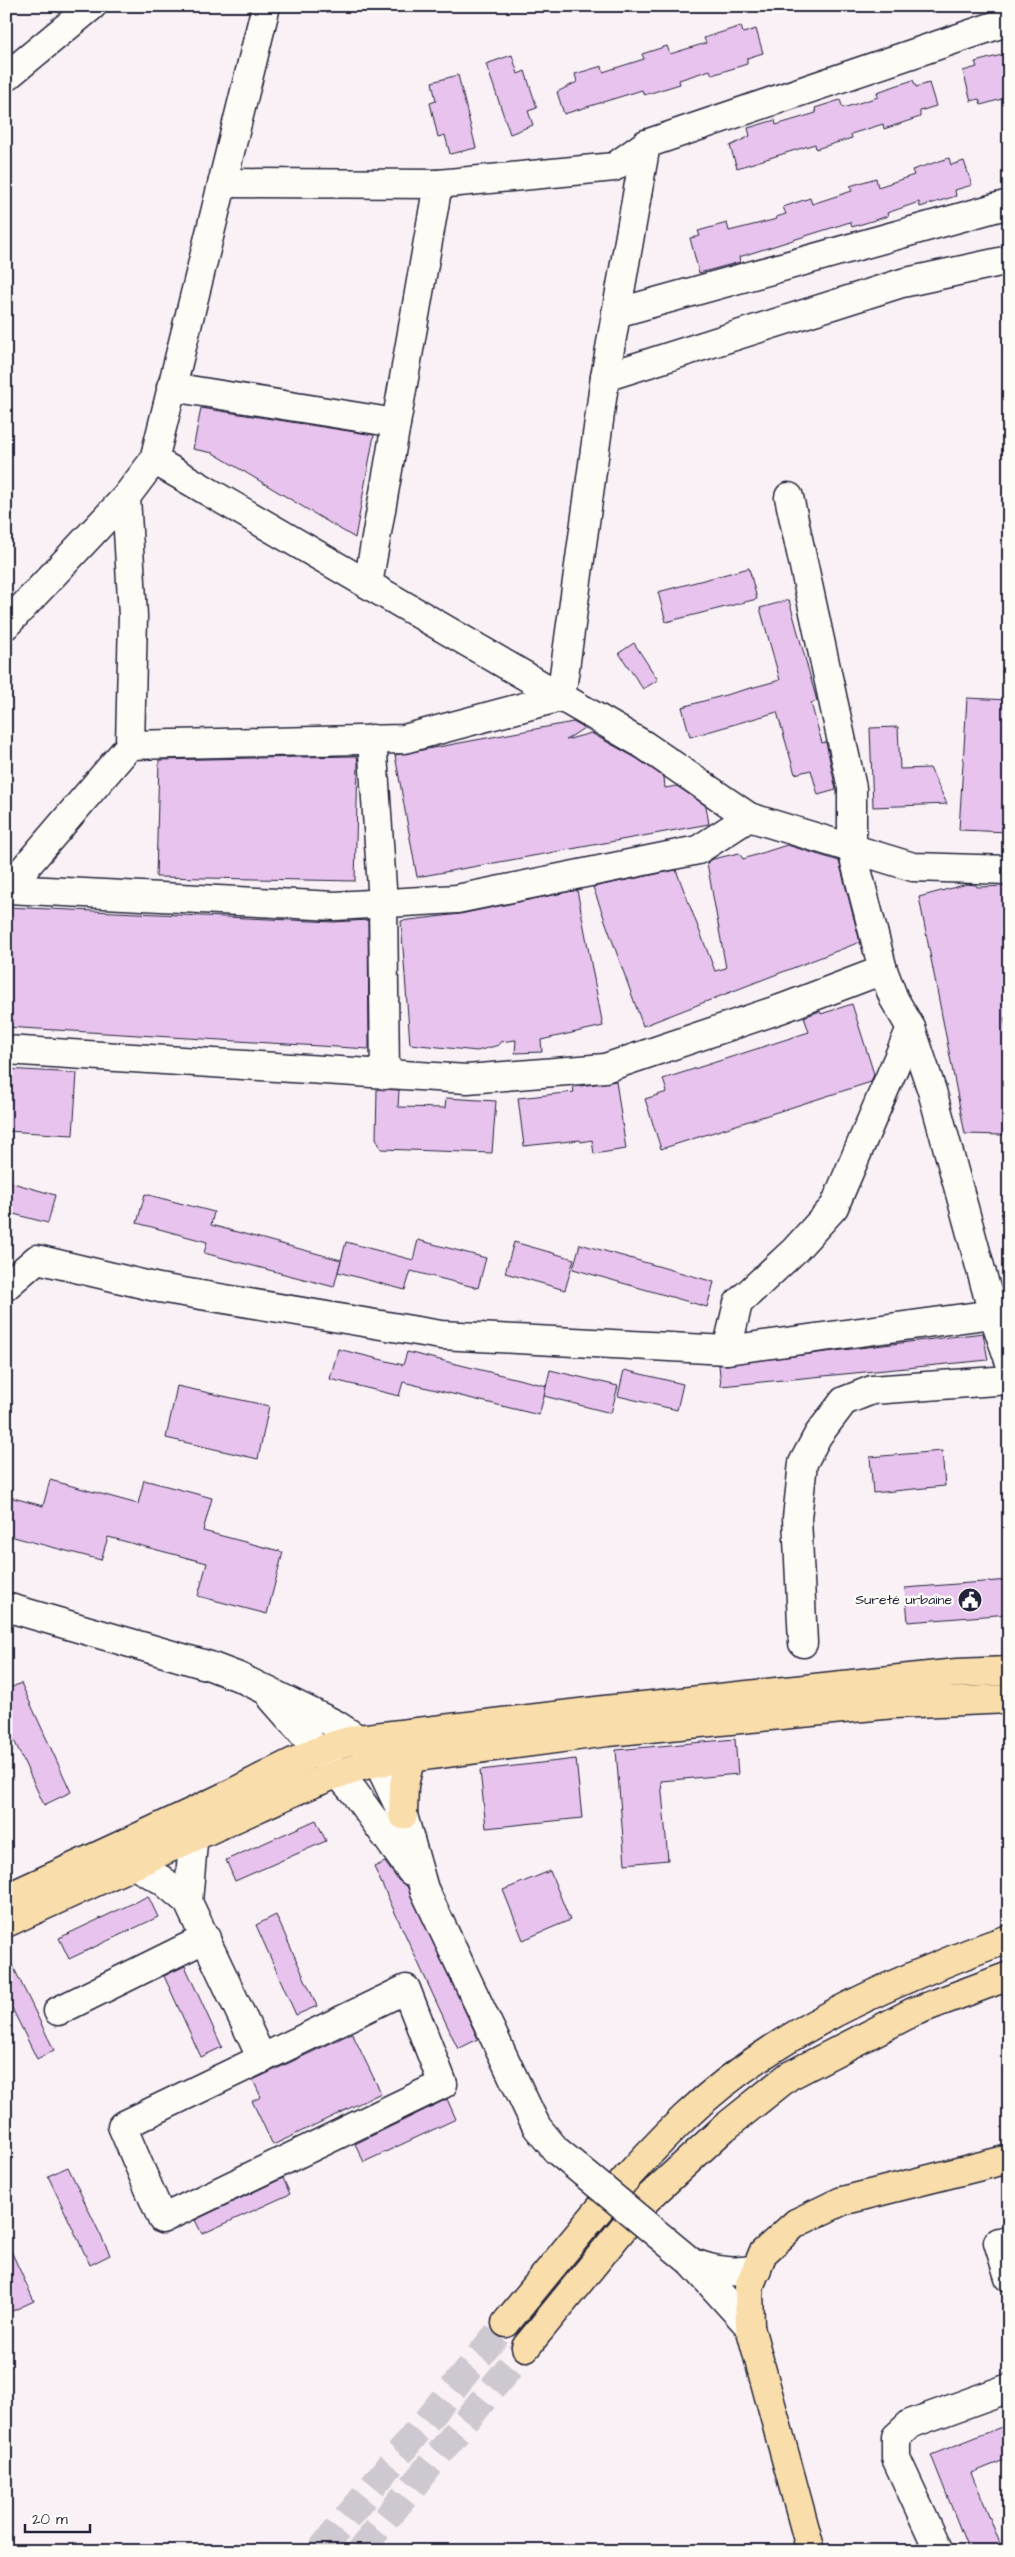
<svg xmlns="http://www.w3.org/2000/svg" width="1015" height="2557" font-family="'Architects Daughter',sans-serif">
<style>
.building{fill:#e7c3ee;stroke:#22223b}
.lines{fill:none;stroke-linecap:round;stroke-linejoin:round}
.major-tunnel{stroke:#cec8d0;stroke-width:28;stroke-dasharray:28 14;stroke-linecap:butt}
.minor-casing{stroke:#22223b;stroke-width:31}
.major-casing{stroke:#22223b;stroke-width:31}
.minor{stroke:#fdfcf7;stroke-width:28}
.major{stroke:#f9deab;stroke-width:28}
.minor-bridge-casing{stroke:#22223b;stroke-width:31;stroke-linecap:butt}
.minor-bridge{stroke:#fdfcf7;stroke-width:28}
.labels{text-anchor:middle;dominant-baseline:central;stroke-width:5;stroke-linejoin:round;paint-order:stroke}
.poi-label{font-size:14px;fill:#22223b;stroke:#fdfcf7;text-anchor:end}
</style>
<rect width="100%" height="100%" fill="#f9f1f5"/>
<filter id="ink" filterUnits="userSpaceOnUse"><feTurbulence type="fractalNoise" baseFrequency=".02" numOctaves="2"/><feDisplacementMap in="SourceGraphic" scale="10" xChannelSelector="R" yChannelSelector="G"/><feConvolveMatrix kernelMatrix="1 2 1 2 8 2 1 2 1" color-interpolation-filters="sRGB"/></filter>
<g filter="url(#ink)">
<g class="building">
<polygon points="741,26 743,33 756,29 763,53 747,58 747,64 712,75 710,70 679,80 680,84 644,95 642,90 564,114 557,92 577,82 575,74 602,66 603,72 644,59 642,54 667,46 670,54 706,43 704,38"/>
<polygon points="1009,53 1009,97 981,105 979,99 971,101 963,71 977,67 975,62"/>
<polygon points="512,55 518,74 525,71 537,108 528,111 533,125 510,134 486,64"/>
<polygon points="458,75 476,148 450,154 445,135 438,137 430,103 436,101 432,82"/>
<polygon points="913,80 916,87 929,83 936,106 920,111 920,117 884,129 883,124 851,134 852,138 816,149 815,144 737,168 730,146 750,136 748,128 775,120 776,125 816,113 815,108 840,100 843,108 878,97 877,92"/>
<polygon points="949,158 951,165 964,161 972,185 955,190 956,196 920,207 919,202 887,213 888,216 852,227 850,222 739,257 740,262 699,273 690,238 700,236 698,231 727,223 729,231 777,219 776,217 786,214 783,207 810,198 812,204 852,191 850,186 876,178 878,187 914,175 912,170"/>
<polygon points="201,408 374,435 355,538 213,453 193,449"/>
<polygon points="749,568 757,599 666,622 658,592"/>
<polygon points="789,600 817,701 811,703 822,743 826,742 836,790 818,795 811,770 795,774 777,712 690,737 682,707 780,680 760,608"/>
<polygon points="634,643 658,680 643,689 619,653"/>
<polygon points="967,698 1009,700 1009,832 959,830"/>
<polygon points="573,722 584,728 566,740 591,733 636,758 664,777 665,788 677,786 706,806 709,824 417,877 395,755"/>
<polygon points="898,727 900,769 930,768 947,804 873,807 870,728"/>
<polygon points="352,756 357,756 358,763 355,881 156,877 159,760"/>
<polygon points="787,845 839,861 860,942 643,1026 593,887 676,870 715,971 726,968 707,863 713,859 739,853 743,859"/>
<polygon points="967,884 976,885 977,887 1009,886 1009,1017 1004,1018 1009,1041 1009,1071 1004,1077 1003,1135 965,1134 919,897"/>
<polygon points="577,890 603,1026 541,1040 542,1052 515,1053 516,1040 500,1042 499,1045 477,1051 410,1044 401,921 460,914"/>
<polygon points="6,907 334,922 368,920 369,1049 6,1027"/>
<polygon points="852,1004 874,1074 871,1082 661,1149 645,1099 667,1092 663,1079 809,1032 804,1017 820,1011 821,1014"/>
<polygon points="6,1069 77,1073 73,1135 6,1131"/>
<polygon points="616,1081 626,1149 594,1154 592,1140 581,1142 580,1140 524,1146 518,1098 574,1092 573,1087"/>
<polygon points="377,1089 399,1090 398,1107 445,1108 446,1098 496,1101 492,1153 381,1149 376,1138"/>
<polygon points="6,1181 55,1195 48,1223 6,1212"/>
<polygon points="145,1194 214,1212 211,1225 341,1260 334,1287 204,1253 207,1242 137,1223"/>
<polygon points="418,1240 486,1258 478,1288 411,1271 405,1290 338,1272 346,1242 413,1260"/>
<polygon points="514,1242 574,1259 565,1290 505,1273"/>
<polygon points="580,1244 714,1282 707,1307 573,1269"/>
<polygon points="983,1333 988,1360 721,1386 719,1365"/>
<polygon points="338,1349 403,1365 407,1352 547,1386 539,1415 403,1382 399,1396 330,1379"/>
<polygon points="550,1370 618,1386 611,1413 544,1396"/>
<polygon points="624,1370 683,1384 677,1410 618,1396"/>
<polygon points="177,1386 269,1406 258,1459 166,1438"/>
<polygon points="942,1451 945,1486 873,1493 870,1457"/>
<polygon points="50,1480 138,1504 144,1480 212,1498 203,1531 283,1552 267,1614 198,1596 207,1563 108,1537 101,1560 6,1535 6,1496 43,1506"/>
<polygon points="1009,1580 1009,1614 908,1622 905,1588"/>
<polygon points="21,1683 71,1792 44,1805 6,1723 6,1690"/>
<polygon points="735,1739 738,1774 661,1781 668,1860 625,1864 616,1750"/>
<polygon points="576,1759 582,1818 486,1828 480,1770"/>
<polygon points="316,1820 326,1841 235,1881 226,1860"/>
<polygon points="385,1862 398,1880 407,1886 478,2039 458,2049 374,1867"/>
<polygon points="550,1871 570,1920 523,1940 503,1890"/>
<polygon points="148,1896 158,1917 69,1959 59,1938"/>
<polygon points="276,1915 317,2006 296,2015 256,1925"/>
<polygon points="6,1952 54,2050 37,2059 6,1996"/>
<polygon points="185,1966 222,2047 201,2057 164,1976"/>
<polygon points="352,2033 381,2093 273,2145 252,2101 261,2097 253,2080"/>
<polygon points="447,2099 456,2119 364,2162 355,2144"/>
<polygon points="68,2167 110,2255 90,2265 48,2176"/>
<polygon points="283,2178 290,2194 202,2234 195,2220"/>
<polygon points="6,2240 34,2301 6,2314"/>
<polygon points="1009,2424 1009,2458 972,2473 1003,2551 969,2551 931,2455"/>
</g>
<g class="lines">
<g class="major-tunnel">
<polyline points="320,2551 506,2323"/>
<polyline points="360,2551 526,2347"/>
</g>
<defs>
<g id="minor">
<polyline points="1009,21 646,144 605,377 902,283 1009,260"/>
<polyline points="6,77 92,6"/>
<polyline points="223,183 438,184 368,584"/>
<polyline points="438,184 614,167 646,144"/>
<polyline points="616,313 1009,204"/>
<polyline points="171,387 396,423"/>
<polyline points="154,460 644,745 749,817 913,867 1009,870"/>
<polyline points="789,497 852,788 852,850 883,970 894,999 911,1028 932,1091 993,1314 1009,1360"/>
<polyline points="6,625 126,497"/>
<polyline points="372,739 383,903 385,1075"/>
<polyline points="130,745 404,739 561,697 605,377"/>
<polyline points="8,889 335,906 457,899 698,850 749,817"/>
<polyline points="6,890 130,745 133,616 126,497 154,460 266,6"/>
<polyline points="6,1050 467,1079 605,1068 783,1008 883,970"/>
<polyline points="6,1286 37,1259 159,1288 441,1335 727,1350 993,1314"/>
<polyline points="727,1350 738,1303 795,1250 834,1207 911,1028"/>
<polyline points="6,1607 210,1666 239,1677 335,1724 358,1739 378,1762 403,1815 424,1889 531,2115 537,2127 556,2150"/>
<polyline points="803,1643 797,1518 803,1463 818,1435 844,1401 872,1390 1009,1380"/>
<polyline points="272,1698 354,1792 411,1871"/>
<polyline points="187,1817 194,1831 188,1902"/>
<polyline points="118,1852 126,1861 162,1880 188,1902 262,2059"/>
<polygon points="406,1989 443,2084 162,2219 122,2126"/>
<polyline points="58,2011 206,1938"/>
<polyline points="998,2242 1009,2277"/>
<polyline points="691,2262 750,2327"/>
<path d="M691,2262c23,9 41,12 66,7"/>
<polyline points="939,2551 896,2458 896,2437 910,2424 1009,2388"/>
</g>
<g id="major">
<polyline points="403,1815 404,1785 411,1756"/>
<path d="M6,1898c74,-34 147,-67 220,-102 44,-21 84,-47 132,-57l247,-29 352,-37 52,-2"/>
<path d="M6,1923c71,-33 143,-65 214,-98 52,-23 103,-50 158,-63l230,-30 286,-28 115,-5"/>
<path d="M506,2323c57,-69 113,-143 178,-205 71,-68 160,-114 251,-151 24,-10 48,-20 74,-28"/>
<polyline points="526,2347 647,2199 724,2128 789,2076 913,2012 1009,1976"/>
<polyline points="811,2551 750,2327 749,2287 763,2253 796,2223 842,2201 1009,2159"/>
</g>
</defs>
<use href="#minor" class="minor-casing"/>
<use href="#major" class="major-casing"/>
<use href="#minor" class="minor"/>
<use href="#major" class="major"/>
<defs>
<polyline id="minor-bridge" points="556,2150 691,2262"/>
</defs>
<use href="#minor-bridge" class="minor-bridge-casing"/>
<use href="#minor-bridge" class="minor-bridge"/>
</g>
</g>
<defs>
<symbol id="civic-disc" viewBox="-11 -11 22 22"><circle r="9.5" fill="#22223b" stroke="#fdfcf7"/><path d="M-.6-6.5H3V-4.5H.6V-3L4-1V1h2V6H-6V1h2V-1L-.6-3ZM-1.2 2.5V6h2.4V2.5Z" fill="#fff"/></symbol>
</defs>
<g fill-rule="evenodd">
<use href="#civic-disc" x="956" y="1586" width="28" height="28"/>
</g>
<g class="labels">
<g class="poi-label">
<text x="952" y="1600">Sureté urbaine</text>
</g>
</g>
<rect width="1015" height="2557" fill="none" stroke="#fdfcf7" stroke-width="25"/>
<rect x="12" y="12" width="990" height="2532" fill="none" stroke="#22223b" stroke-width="2" filter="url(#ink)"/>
<path d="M25 2524v8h65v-8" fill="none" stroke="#22223b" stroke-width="2.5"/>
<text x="32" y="2524" font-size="15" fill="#22223b" stroke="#fdfcf7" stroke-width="4" paint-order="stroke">20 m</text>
</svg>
